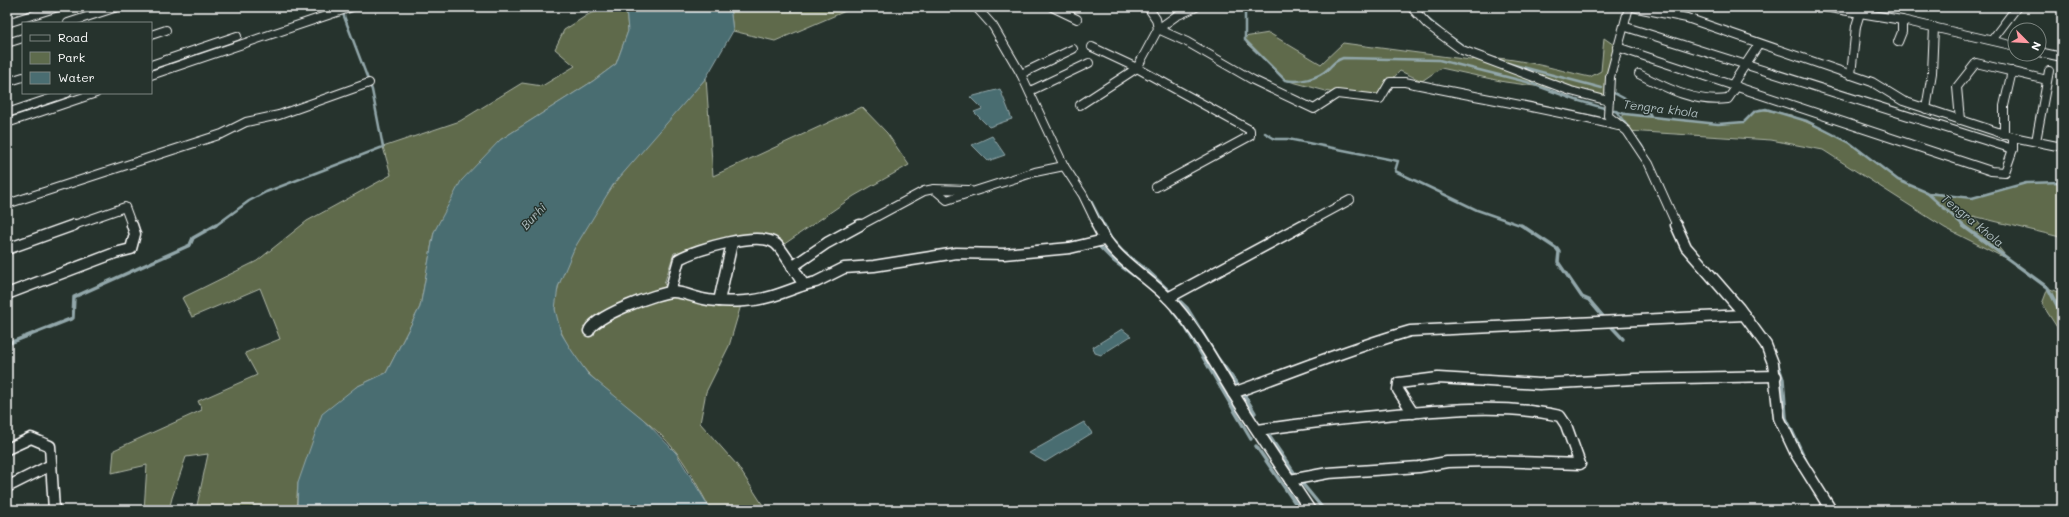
<svg xmlns="http://www.w3.org/2000/svg" width="2069" height="517" font-family="Mali,sans-serif">
<style>
.green{fill:#5e6b4c;stroke:#aeb5a6}
.water{fill:#4a6d71;stroke:#92a7aa}
.lines{fill:none;stroke-linecap:round;stroke-linejoin:round}
.stream-far1{stroke:#92a7aa;stroke-width:2.5}
.stream{stroke:#92a7aa;stroke-width:3.5}
.minor-far1-casing{stroke:#fff;stroke-width:10}
.minor-casing{stroke:#fff;stroke-width:13}
.minor-far1{stroke:#26332d;stroke-width:8}
.minor{stroke:#26332d;stroke-width:10}
.labels{text-anchor:middle;dominant-baseline:central;stroke-width:3;stroke-linejoin:round;paint-order:stroke}
.water-label{font-size:12px;font-style:italic;fill:#aebdbf;stroke:#26332d}
</style>
<rect width="100%" height="100%" fill="#26332d"/>
<filter id="ink" filterUnits="userSpaceOnUse"><feTurbulence type="fractalNoise" baseFrequency=".025" numOctaves="2"/><feDisplacementMap in="SourceGraphic" scale="8" xChannelSelector="R" yChannelSelector="G"/><feConvolveMatrix kernelMatrix="1 2 1 2 8 2 1 2 1" color-interpolation-filters="sRGB"/></filter>
<g filter="url(#ink)">
<g class="green">
<polygon points="613,7 626,7 628,31 616,64 593,81 500,140 434,232 420,307 386,373 356,387 298,483 296,510 262,510 255,506 245,510 196,510 208,454 186,457 172,498 169,510 144,510 147,465 112,473 114,450 202,410 198,401 257,375 245,353 280,339 260,288 192,317 182,298 257,261 307,221 391,175 383,147 460,121 522,83 542,86 575,66 555,49 564,30 589,14"/>
<polygon points="730,7 855,7 775,41 733,31"/>
<path d="M1269,33l52,31 22,-21 128,17c28,-9 89,11 119,17l11,-6 3,-33 13,9 -8,54 -38,-10 -66,-9 -64,-14 -19,13 -22,-10 -24,25 -39,-2 -52,-14 -14,-15 -24,-21 -3,-7z"/>
<path d="M706,78l7,98 149,-69 25,26 22,32 -55,31 -71,49 -16,-7 -93,15 -10,31 29,16 48,5 -12,41 -23,46 -6,31 37,42 29,45h-55c-11,-19 -21,-40 -34,-57 -24,-32 -61,-51 -88,-79 -14,-14 -34,-46 -34,-66 0,-16 6,-30 12,-44 31,-72 87,-128 139,-186z"/>
<polygon points="1760,109 1791,115 1830,133 1850,143 1898,180 1926,192 1972,198 2026,183 2062,182 2062,235 2060,237 1973,216 2009,260 1945,228 1823,150 1771,140 1627,131 1619,126 1619,119 1625,114 1718,124 1744,122 1750,115"/>
<polygon points="2048,288 2062,294 2062,335 2042,304"/>
</g>
<g class="water">
<polygon points="626,7 730,7 733,31 706,78 613,185 574,249 558,287 555,309 561,333 572,351 588,374 643,419 676,453 711,510 297,510 298,483 322,414 356,387 386,373 420,307 434,232 461,181 500,140 593,81 616,64 628,31"/>
<polygon points="1000,89 1012,119 989,127 974,112 982,109 970,97"/>
<polygon points="992,136 1005,155 988,161 972,145"/>
<polygon points="1122,329 1131,336 1101,355 1095,353 1093,347"/>
<polygon points="1084,422 1092,433 1045,462 1029,453"/>
</g>
<g class="lines">
<g class="stream-far1">
<path d="M1245,7v33l40,40c13,3 33,-1 43,-11 6,-6 7,-8 15,-11l96,2 88,22 49,18 49,14 93,10 26,-2 11,-11 11,-2 41,12 43,22 48,37 28,12 38,34"/>
<polyline points="1423,15 1440,29"/>
<polyline points="1451,37 1468,49"/>
<polyline points="1507,63 1602,88"/>
<polyline points="1612,92 1648,111 1651,116"/>
<polyline points="1616,111 1642,146 1663,186"/>
<polyline points="1265,133 1275,139 1288,139 1398,161 1395,171 1477,210 1523,226"/>
<polyline points="1926,193 1972,198 2026,183 2062,182"/>
<polyline points="1090,199 1104,226"/>
<polyline points="215,226 249,201 266,192 383,147 372,90 342,11"/>
</g>
<g class="stream">
<polyline points="1104,225 1111,239 1123,252 1149,272 1187,308 1217,357 1237,384"/>
<polyline points="1521,225 1557,249 1559,252 1558,262 1582,297 1589,300 1606,320"/>
<polyline points="1962,225 2048,288 2062,315"/>
<polyline points="1099,246 1114,261 1139,279"/>
<polyline points="1172,310 1186,328 1251,439"/>
<polyline points="1609,324 1623,339"/>
<polyline points="7,344 73,318 74,297 190,245 193,238 216,225"/>
<polyline points="1777,362 1783,379 1786,418 1806,461"/>
<polyline points="1243,393 1255,413"/>
<polyline points="1267,433 1295,474"/>
<polyline points="1256,446 1300,510"/>
<polyline points="1301,482 1324,510"/>
</g>
<defs>
<g id="minor-far1">
<polyline points="976,7 993,26 1021,74 1064,166 1083,195 1098,226"/>
<polyline points="1052,7 1077,19"/>
<path d="M1148,7l8,12 2,10 29,13 66,38 61,29 23,-15 43,5 10,-17h15c71,15 143,27 213,44"/>
<polyline points="1411,7 1428,25 1462,50 1571,91 1609,101"/>
<polyline points="1629,7 1610,77 1608,116 1627,131 1649,164 1677,226"/>
<polyline points="1632,7 1687,18 1872,82 1903,101 2013,137 2062,147"/>
<polyline points="1824,7 1902,20 2015,46"/>
<polyline points="7,23 58,7"/>
<polyline points="68,23 117,7"/>
<polyline points="1626,27 2013,149"/>
<polyline points="151,35 166,30"/>
<polyline points="1992,40 2017,7"/>
<polyline points="1898,42 1902,32 1902,20"/>
<polyline points="7,43 23,38"/>
<polyline points="1092,47 1137,68 1250,130 1250,136 1156,187"/>
<polyline points="1617,47 1991,171 2005,172 2013,149 2013,137"/>
<polyline points="2039,52 2062,57"/>
<polyline points="151,65 237,36"/>
<polyline points="1021,74 1073,49"/>
<path d="M1639,74c29,15 56,29 89,25l9,-13"/>
<polyline points="151,75 352,7"/>
<polyline points="1851,75 1856,26 1860,13"/>
<polyline points="7,82 23,77"/>
<polyline points="1732,85 1759,44"/>
<polyline points="1030,91 1089,63"/>
<polyline points="1080,105 1137,68 1158,29 1176,16 1196,7"/>
<polyline points="1926,109 1932,73 1934,27"/>
<polyline points="7,113 67,93"/>
<polyline points="1960,120 1957,87 1976,63 2047,80"/>
<polyline points="7,123 96,93"/>
<polyline points="2004,135 2004,106 2012,71"/>
<polyline points="2036,141 2049,71"/>
<polyline points="934,189 969,190"/>
<polyline points="7,204 222,134 246,122 279,115 369,83"/>
<polyline points="71,226 125,207 132,226"/>
<polyline points="859,226 924,191 934,189 947,200 1035,172 1064,166"/>
<polyline points="1302,226 1350,200"/>
</g>
<g id="minor">
<path d="M1097,225c16,34 46,48 71,73 27,28 45,63 65,95 25,40 51,78 77,117"/>
<polyline points="1676,225 1686,247 1739,308 1766,345 1773,363 1779,418 1796,454 1831,510"/>
<polyline points="7,249 74,225"/>
<polyline points="792,267 827,243 860,225"/>
<path d="M670,292l9,-33c18,-10 80,-29 97,-15 8,7 21,31 28,41l12,-3 28,-14 30,-2 82,-13 48,1 66,-6 34,-8"/>
<polyline points="7,294 115,253 131,249 135,234 132,225"/>
<polyline points="1168,298 1303,225"/>
<polyline points="719,301 732,243"/>
<path d="M589,331c3,-14 69,-39 84,-39 10,0 20,5 30,7 13,3 28,3 42,2 21,-1 40,-9 59,-16"/>
<path d="M1233,393c59,-21 117,-45 177,-62l334,-16"/>
<polyline points="1413,413 1398,390 1399,383 1438,378 1539,384 1635,379 1776,376"/>
<path d="M1258,430c50,-7 100,-13 151,-17 51,-4 101,-8 151,3l6,9 14,39 -89,-3 -44,1 -28,5 -91,6 -38,7"/>
<polyline points="7,449 31,438 50,446 54,510"/>
<polyline points="7,487 51,465"/>
</g>
</defs>
<use href="#minor-far1" class="minor-far1-casing"/>
<use href="#minor" class="minor-casing"/>
<use href="#minor-far1" class="minor-far1"/>
<use href="#minor" class="minor"/>
</g>
</g>
<g class="labels">
<g class="water-label">
<text transform="translate(1661 108) rotate(7)">Tengra khola</text>
<text transform="translate(533 216) rotate(-47)">Burhi</text>
<text transform="translate(1973 220) rotate(39)">Tengra khola</text>
</g>
</g>
<rect width="2069" height="517" fill="none" stroke="#26332d" stroke-width="24"/>
<rect x="12" y="12" width="2045" height="493" fill="none" stroke="#fff" stroke-width="1.5" filter="url(#ink)"/>
<rect x="22" y="22" width="130" height="72" fill="#26332d" stroke="#7d8581"/>
<rect x="30" y="35" width="20" height="6" fill="#26332d" stroke="#7d8581"/>
<text x="58" y="42" font-size="12" fill="#ffffff">Road</text>
<rect x="30" y="52" width="20" height="12" fill="#5e6b4c" stroke="#7d8581"/>
<text x="58" y="62" font-size="12" fill="#ffffff">Park</text>
<rect x="30" y="72" width="20" height="12" fill="#4a6d71" stroke="#7d8581"/>
<text x="58" y="82" font-size="12" fill="#ffffff">Water</text>
<g transform="translate(2027 42) rotate(114)"><circle r="19" fill="#26332d" stroke="#7d8581"/>
<path d="M0-3L7 15L0 10L-7 15Z" fill="#ff9aa2"/>
<text y="-6" font-size="11" font-weight="bold" text-anchor="middle" fill="#ffffff">N</text>
</g>
</svg>
